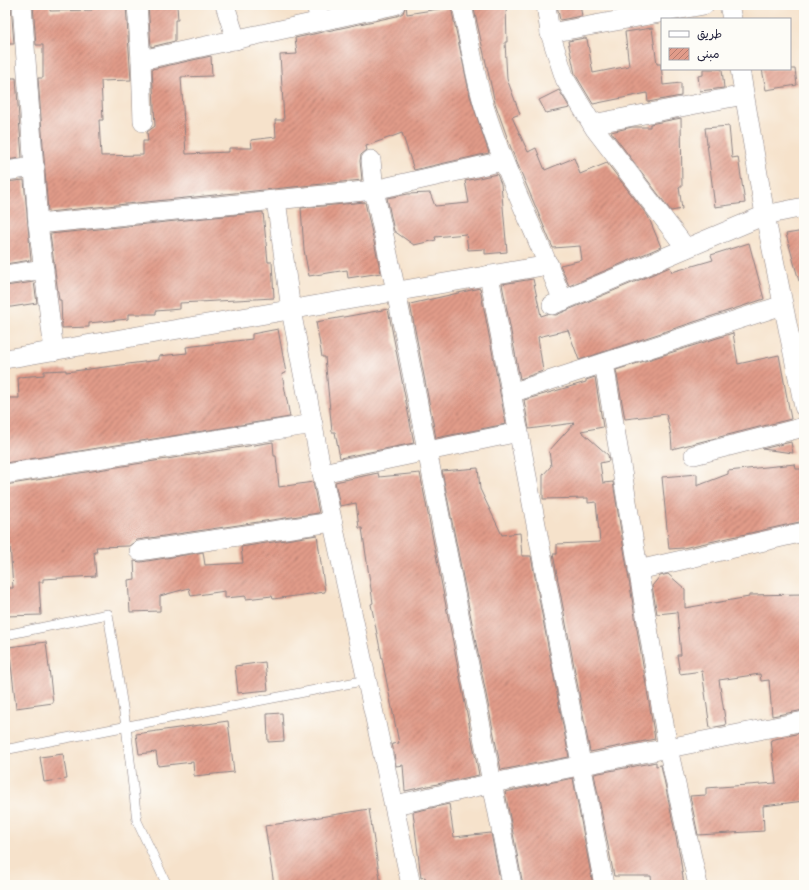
<svg xmlns="http://www.w3.org/2000/svg" width="809" height="890" font-family="Delius,'Playpen Sans Arabic',sans-serif">
<style>
.building{fill:url(#building-hatch)}
.lines{fill:none;stroke-linecap:round;stroke-linejoin:round}
.lane-casing{stroke:#8c8283;stroke-width:10}
.street-casing{stroke:#8c8283;stroke-width:20}
.lane{stroke:#fff;stroke-width:9}
.street{stroke:#fff;stroke-width:19}
</style>
<defs>
<pattern id="building-hatch" width="6" height="6" patternUnits="userSpaceOnUse"><rect width="6" height="6" fill="#e19b89"/><path d="M-1 1l2-2M0 6l6-6M5 7l2-2" fill="none" stroke="#b67e71"/></pattern>
</defs>
<rect width="100%" height="100%" fill="#fdfcf7"/>
<filter id="ink" filterUnits="userSpaceOnUse"><feTurbulence type="fractalNoise" baseFrequency=".025" numOctaves="2"/><feDisplacementMap in="SourceGraphic" scale="8" xChannelSelector="R" yChannelSelector="G"/><feConvolveMatrix kernelMatrix="1 2 1 2 8 2 1 2 1" color-interpolation-filters="sRGB"/></filter>
<filter id="wash" filterUnits="userSpaceOnUse"><feTurbulence type="fractalNoise" baseFrequency=".012" numOctaves="4" result="noise"/><feDisplacementMap in="SourceGraphic" scale="16" xChannelSelector="R" yChannelSelector="G"/><feGaussianBlur stdDeviation="0.9" result="paint"/><feColorMatrix in="noise" values="0 0 0 0 0 0 0 0 0 0 0 0 0 0 0 0 0 1.4 0 .05"/><feComposite in="paint" operator="in"/></filter>
<g filter="url(#wash)">
<rect width="100%" height="100%" fill="#f6e2cb"/>
<g id="blocks">
<g class="building">
<polygon points="5,5 11,5 14,44 5,44"/>
<polygon points="33,5 50,5 50,11 92,10 92,5 126,5 131,80 101,81 103,120 99,120 101,156 143,155 143,141 148,141 147,132 155,126 152,69 211,56 212,76 181,77 186,154 229,152 229,148 252,148 251,140 276,137 275,120 284,120 280,55 297,54 295,38 397,16 403,13 406,5 407,14 451,7 470,96 489,153 414,170 402,133 366,146 367,150 361,155 360,161 362,180 48,212 38,78 43,78 43,45 36,45"/>
<polygon points="148,5 177,5 178,20 175,20 175,41 151,47"/>
<polygon points="473,5 506,5 507,42 505,42 507,79 520,114 512,117 528,152 536,148 545,170 574,158 580,174 607,163 648,216 661,247 569,286 560,265 582,260 580,246 553,248 512,151 495,103"/>
<polygon points="557,5 580,5 582,16 560,20"/>
<polygon points="652,28 657,64 661,64 663,85 681,83 681,96 648,102 647,93 593,104 575,74 568,41 585,38 587,39 593,73 629,66 625,32"/>
<polygon points="703,69 722,69 724,88 700,91 698,76 703,75"/>
<polygon points="762,69 795,69 797,85 766,90"/>
<polygon points="5,78 16,78 22,158 5,160"/>
<polygon points="559,90 570,108 546,113 539,100"/>
<polygon points="681,118 682,187 679,187 682,209 671,211 611,132 632,127 650,127 650,124"/>
<polygon points="729,126 732,158 738,157 745,203 715,207 705,128"/>
<polygon points="497,174 501,184 507,252 485,254 485,249 468,250 466,234 435,237 436,240 414,245 394,231 387,198 408,194 430,193 435,206 469,203 465,181"/>
<polygon points="24,180 31,260 5,264 5,182"/>
<polygon points="365,202 381,273 348,278 347,270 309,276 304,250 301,208"/>
<polygon points="263,212 268,262 272,262 274,298 180,303 180,309 156,311 156,314 128,314 128,319 89,323 89,327 62,328 61,300 59,300 50,234"/>
<polygon points="804,231 804,280 799,281 786,234"/>
<polygon points="749,243 764,299 579,360 568,330 538,337 543,371 520,379 502,284 533,279 541,316 547,314 556,315 670,267 672,272 713,260 711,255"/>
<polygon points="34,282 37,303 5,308 5,286"/>
<polygon points="480,288 506,424 436,438 410,304"/>
<polygon points="388,309 414,443 340,458 335,432 332,432 325,357 322,357 316,322"/>
<polygon points="278,329 286,373 282,374 290,417 5,463 5,398 19,398 18,377 44,375 44,371 66,370 66,372 159,360 159,356 187,353 186,347 252,339 252,334"/>
<polygon points="733,333 738,364 779,355 791,419 672,449 671,435 666,414 625,419 616,370"/>
<polygon points="595,377 603,427 581,431 608,455 609,461 600,463 603,483 613,482 655,739 590,752 553,554 557,554 557,544 600,542 596,502 588,503 588,498 543,499 543,475 551,466 549,451 574,423 529,429 524,400 586,382 586,380"/>
<polygon points="273,442 274,456 276,456 279,487 313,482 319,513 137,540 129,546 96,547 97,552 94,552 96,576 43,579 43,582 39,582 41,615 5,616 5,588 13,588 10,544 5,544 5,485"/>
<polygon points="791,442 793,453 762,449"/>
<polygon points="795,464 796,469 801,469 804,482 804,521 683,548 669,549 662,477 697,474 697,486 728,474 728,471"/>
<polygon points="478,468 480,489 502,535 520,533 522,556 531,556 569,757 501,770 442,471"/>
<polygon points="378,473 379,477 420,473 479,775 405,791 403,765 396,766 393,748 392,744 399,743 371,604 373,603 362,528 359,528 356,503 340,506 335,482"/>
<polygon points="317,535 325,592 273,599 272,596 246,599 246,596 225,598 225,591 191,596 189,588 160,596 160,611 130,612 128,580 135,579 134,561 141,562 203,552 205,565 243,563 241,547"/>
<polygon points="668,574 685,589 685,608 749,597 749,595 804,594 804,710 772,716 769,680 761,681 760,674 719,680 726,725 710,728 702,671 680,674 677,655 681,655 677,612 657,614 652,586 660,576"/>
<polygon points="46,642 53,703 16,708 9,647"/>
<polygon points="265,662 268,690 238,693 235,666"/>
<polygon points="282,713 284,741 268,742 267,714"/>
<polygon points="228,721 234,772 194,776 193,762 158,766 156,752 139,754 136,734"/>
<polygon points="804,732 804,801 763,806 764,831 698,835 690,796 706,795 706,788 776,783 771,740"/>
<polygon points="63,754 67,779 44,782 40,757"/>
<polygon points="656,762 656,766 661,765 680,856 684,885 652,885 651,876 614,876 594,774"/>
<polygon points="573,778 593,885 523,885 505,792"/>
<polygon points="449,804 454,837 491,833 501,885 426,885 425,877 421,878 413,812"/>
<polygon points="369,809 381,885 274,885 265,826"/>
</g>
</g>
</g>
<g filter="url(#ink)">
<use href="#blocks" fill-opacity="0" stroke="#8c8283" stroke-width="1"/>
<g class="lines">
<defs>
<g id="lane">
<polyline points="5,635 108,614 126,726 137,821 167,885"/>
<polyline points="9,749 367,680"/>
</g>
<g id="street">
<polyline points="22,5 38,224 54,351"/>
<polyline points="137,5 141,60 143,122"/>
<polyline points="225,5 236,40"/>
<polyline points="316,5 320,21"/>
<path d="M462,5c7,33 12,68 22,101 21,67 53,129 79,195"/>
<polyline points="546,5 550,33 565,79 595,129 686,248"/>
<polyline points="729,5 732,19"/>
<polyline points="550,33 704,5"/>
<polyline points="141,60 395,5"/>
<polyline points="740,69 765,215 804,407"/>
<polyline points="592,124 744,95"/>
<polyline points="371,160 374,190 396,291 512,885"/>
<polyline points="5,171 35,167"/>
<polyline points="276,200 291,310 322,473 411,885"/>
<polyline points="38,224 374,190 503,161"/>
<polyline points="5,275 44,269"/>
<polyline points="489,275 604,885"/>
<polyline points="552,305 765,215 804,207"/>
<polyline points="5,359 549,265"/>
<polyline points="604,363 668,748 698,885"/>
<polyline points="511,393 783,305"/>
<polyline points="694,455 804,427"/>
<polyline points="322,473 519,432"/>
<polyline points="5,474 313,424"/>
<polyline points="139,551 332,522"/>
<polyline points="638,570 804,532"/>
<polyline points="395,805 493,783 804,721"/>
</g>
</defs>
<use href="#lane" class="lane-casing"/>
<use href="#street" class="street-casing"/>
<use href="#lane" class="lane"/>
<use href="#street" class="street"/>
</g>
</g>
<rect width="809" height="890" fill="none" stroke="#fdfcf7" stroke-width="20"/>
<rect x="661" y="18" width="130" height="52" fill="#fdfcf7" stroke="#a5a5ac"/>
<rect x="669" y="31" width="20" height="6" fill="#ffffff" stroke="#a5a5ac"/>
<text x="697" y="38" font-size="12" fill="#22223b">طريق</text>
<rect x="669" y="48" width="20" height="12" fill="url(#building-hatch)" stroke="#a5a5ac"/>
<text x="697" y="58" font-size="12" fill="#22223b">مبنى</text>
</svg>
